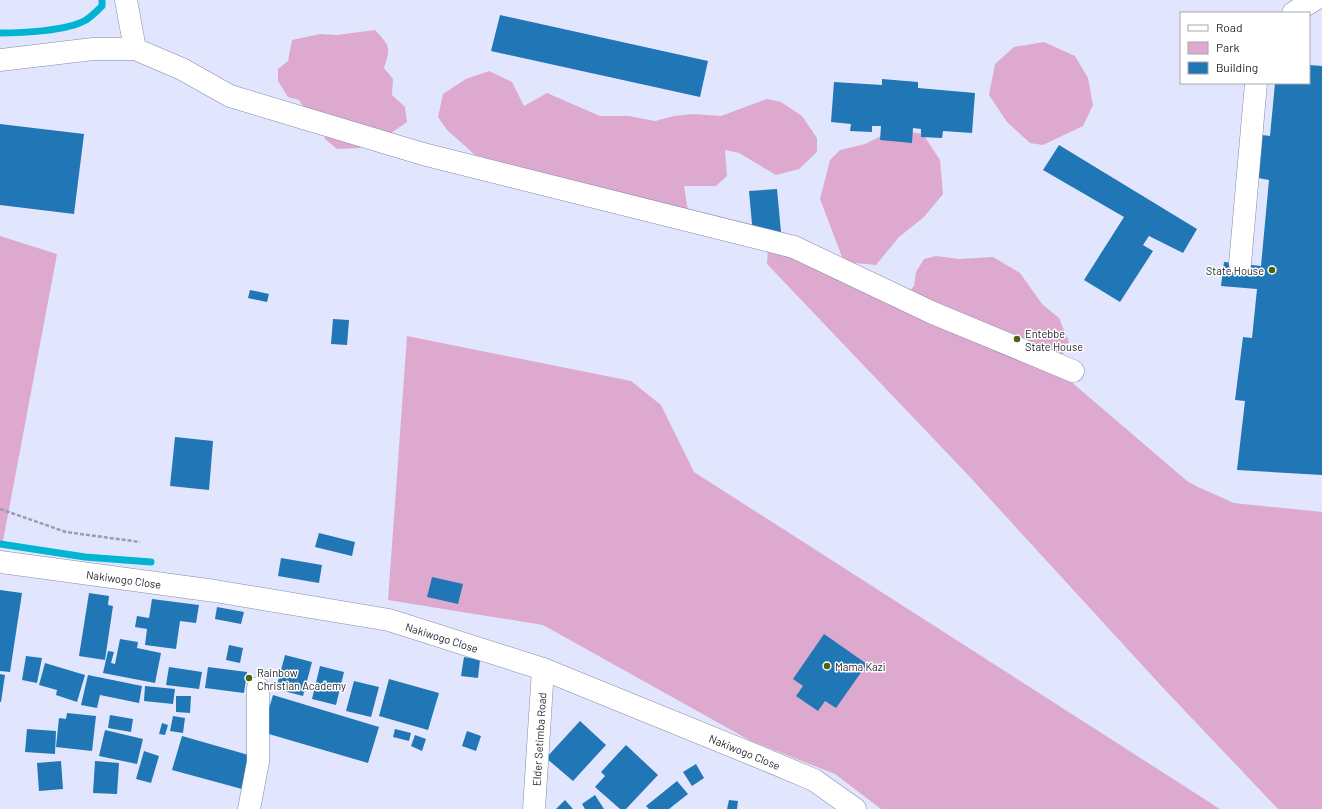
<svg xmlns="http://www.w3.org/2000/svg" width="1322" height="809" font-family="Barlow,sans-serif">
<style>
.green{fill:#dea9cf}
.lines{fill:none;stroke-linecap:round;stroke-linejoin:round}
.stream{stroke:#00b4d2;stroke-width:7}
.building{fill:#2176b5}
.minor-casing{stroke:#858aa5;stroke-width:23}
.path{stroke:#989caf;stroke-width:2.5;stroke-dasharray:4 2;stroke-linecap:butt}
.minor{stroke:#fff;stroke-width:22}
.poi-dot{fill:#4c6310;stroke:#fff;stroke-width:1.5}
.labels{text-anchor:middle;dominant-baseline:central;stroke-width:3;stroke-linejoin:round;paint-order:stroke}
.poi-label{font-size:11px;fill:#242631;stroke:#fff;text-anchor:start}
.street-label{font-size:11px;fill:#242631;stroke:#fff}
</style>
<rect width="100%" height="100%" fill="#e1e6fe"/>
<g class="green">
<path d="M375,30c15,16 16,17 9,38l9,11 -1,16 13,12 2,15 -16,11 -12,-1 -19,16 -23,1 -12,-10 -3,-25 -18,-6 -5,-8 -11,-3 -10,-16v-12l10,-8 4,-21 28,-6 17,1z"/>
<polygon points="1044,42 1075,56 1088,78 1093,105 1083,126 1043,145 1030,143 1007,122 989,95 995,64 1014,47"/>
<polygon points="489,71 512,82 524,106 547,93 600,116 629,116 655,121 674,116 693,114 721,116 767,99 781,102 802,116 817,138 817,152 799,169 776,175 739,153 725,150 727,176 716,186 684,186 688,211 551,180 535,170 518,171 504,163 475,155 447,130 438,117 443,94 466,79"/>
<polygon points="895,129 923,134 940,160 943,194 924,217 899,237 876,265 844,262 820,199 830,160 840,150 865,144"/>
<polygon points="0,236 57,254 3,541 0,541"/>
<polygon points="768,247 899,304 914,286 916,272 924,259 936,256 959,259 993,257 1020,273 1042,304 1059,318 1069,342 1063,354 1038,365 1069,380 1187,481 1198,487 1234,503 1322,512 1322,809 1278,809 1165,690 968,475 767,264"/>
<polygon points="407,336 631,381 661,405 694,472 1220,809 881,809 835,774 751,741 543,625 388,600"/>
</g>
<g class="lines">
<g class="stream">
<path d="M0,33c22,0 67,-2 86,-13 6,-4 11,-9 16,-14v-6"/>
<polyline points="0,544 85,557 151,562"/>
</g>
</g>
<g class="building">
<polygon points="500,15 708,61 700,97 491,51"/>
<polygon points="1309,65 1322,66 1322,475 1237,470 1245,401 1235,400 1243,337 1252,338 1257,289 1221,286 1224,262 1261,266 1269,180 1258,178 1262,135 1270,136 1275,83 1309,83"/>
<polygon points="882,79 918,82 918,88 975,93 972,133 943,131 942,138 921,137 921,129 913,128 912,143 880,140 881,126 872,126 872,132 850,131 851,124 831,122 834,82 882,85"/>
<polygon points="0,124 84,134 74,214 0,205"/>
<polygon points="1059,145 1197,229 1183,253 1149,236 1143,245 1153,251 1120,302 1084,280 1124,217 1043,170"/>
<polygon points="777,189 781,232 753,235 749,191"/>
<polygon points="250,290 269,294 267,302 248,298"/>
<polygon points="333,319 349,320 347,345 331,344"/>
<polygon points="175,437 213,441 209,490 170,486"/>
<polygon points="319,533 355,542 352,556 315,547"/>
<polygon points="281,558 322,565 319,583 278,576"/>
<polygon points="432,577 463,584 458,604 427,597"/>
<polygon points="0,590 22,593 10,672 0,671"/>
<polygon points="89,593 109,596 108,605 113,606 105,660 79,656"/>
<polygon points="152,599 199,605 196,623 180,621 176,649 145,645 147,629 135,627 137,616 149,618"/>
<polygon points="217,607 244,612 241,624 215,619"/>
<polygon points="824,634 867,664 836,708 825,701 818,711 796,696 803,686 793,679"/>
<polygon points="120,639 138,642 137,648 161,653 155,683 103,673 108,651 114,652 111,663 115,664"/>
<polygon points="229,645 243,648 240,663 226,660"/>
<polygon points="285,655 312,662 303,696 276,689"/>
<polygon points="26,656 42,658 37,683 22,680"/>
<polygon points="464,657 480,660 478,678 461,676"/>
<polygon points="45,663 85,675 77,702 56,695 57,690 39,685"/>
<polygon points="320,666 344,672 336,705 312,699"/>
<polygon points="169,667 202,672 199,689 166,685"/>
<polygon points="208,667 247,672 244,693 205,688"/>
<polygon points="0,674 5,675 1,702 0,702"/>
<polygon points="88,675 142,686 139,703 100,695 97,708 81,705"/>
<polygon points="389,679 439,693 428,730 379,716"/>
<polygon points="354,681 379,687 371,717 346,711"/>
<polygon points="145,686 175,689 173,704 144,701"/>
<polygon points="273,695 379,727 368,763 262,732"/>
<polygon points="176,696 191,696 190,713 176,712"/>
<polygon points="67,713 96,716 92,751 56,747 59,718 66,719"/>
<polygon points="110,715 133,719 131,732 108,728"/>
<polygon points="173,716 185,718 183,733 170,731"/>
<polygon points="580,721 606,745 573,781 546,758"/>
<polygon points="162,723 168,725 165,735 159,734"/>
<polygon points="27,729 56,731 55,754 25,752"/>
<polygon points="395,729 411,733 409,741 393,737"/>
<polygon points="105,730 143,739 137,764 99,756"/>
<polygon points="467,731 481,736 476,751 462,746"/>
<polygon points="415,735 426,739 422,751 411,746"/>
<polygon points="182,736 252,756 242,789 172,770"/>
<polygon points="626,745 658,775 626,809 620,809 595,787 605,776 601,772"/>
<polygon points="144,751 159,756 151,783 136,779"/>
<polygon points="61,761 63,789 39,791 37,763"/>
<polygon points="95,761 119,763 117,794 93,793"/>
<polygon points="696,764 704,778 692,786 683,772"/>
<polygon points="677,781 688,794 669,809 649,809 646,806"/>
<polygon points="595,795 604,809 585,809 582,804"/>
<polygon points="565,800 573,809 556,809"/>
<polygon points="729,800 738,801 737,809 727,809"/>
</g>
<g class="lines">
<defs>
<g id="minor">
<polyline points="126,0 135,49"/>
<polyline points="1293,13 1314,0"/>
<polyline points="0,60 93,49 135,49 182,69 230,96 423,154 794,247 933,313 1073,371"/>
<polyline points="1240,264 1256,83"/>
<path id="s1" d="M0,562l215,29 174,29 154,49 221,90 50,21 41,29"/>
<polyline points="249,809 258,762 258,688"/>
<path id="s2" d="M534,809l9,-140"/>
</g>
</defs>
<use href="#minor" class="minor-casing"/>
<polyline class="path" points="0,509 66,532 140,542"/>
<use href="#minor" class="minor"/>
</g>
<g class="poi-dot">
<circle cx="1272" cy="270" r="4"/>
<circle cx="1017" cy="339" r="4"/>
<circle cx="827" cy="666" r="4"/>
<circle cx="249" cy="678" r="4"/>
</g>
<g class="labels">
<g class="poi-label">
<text x="1264" y="270" text-anchor="end">State House</text>
<text x="1025" y="333">Entebbe<tspan x="1025" dy="13">State House</tspan></text>
<text x="835" y="666">Mama Kazi</text>
<text x="257" y="672">Rainbow<tspan x="257" dy="13">Christian Academy</tspan></text>
</g>
<g class="street-label">
<text stroke="none"><textPath href="#s1" startOffset="125">Nakiwogo Close</textPath></text>
<text stroke="none"><textPath href="#s1" startOffset="449">Nakiwogo Close</textPath></text>
<text stroke="none"><textPath href="#s2" startOffset="70">Elder Setimba Road</textPath></text>
<text stroke="none"><textPath href="#s1" startOffset="773">Nakiwogo Close</textPath></text>
</g>
</g>
<rect x="1180" y="12" width="130" height="72" fill="#ffffff" stroke="#a7a8ad"/>
<rect x="1188" y="25" width="20" height="6" fill="#ffffff" stroke="#a7a8ad"/>
<text x="1216" y="32" font-size="12" fill="#242631">Road</text>
<rect x="1188" y="42" width="20" height="12" fill="#dea9cf" stroke="#a7a8ad"/>
<text x="1216" y="52" font-size="12" fill="#242631">Park</text>
<rect x="1188" y="62" width="20" height="12" fill="#2176b5" stroke="#a7a8ad"/>
<text x="1216" y="72" font-size="12" fill="#242631">Building</text>
</svg>
